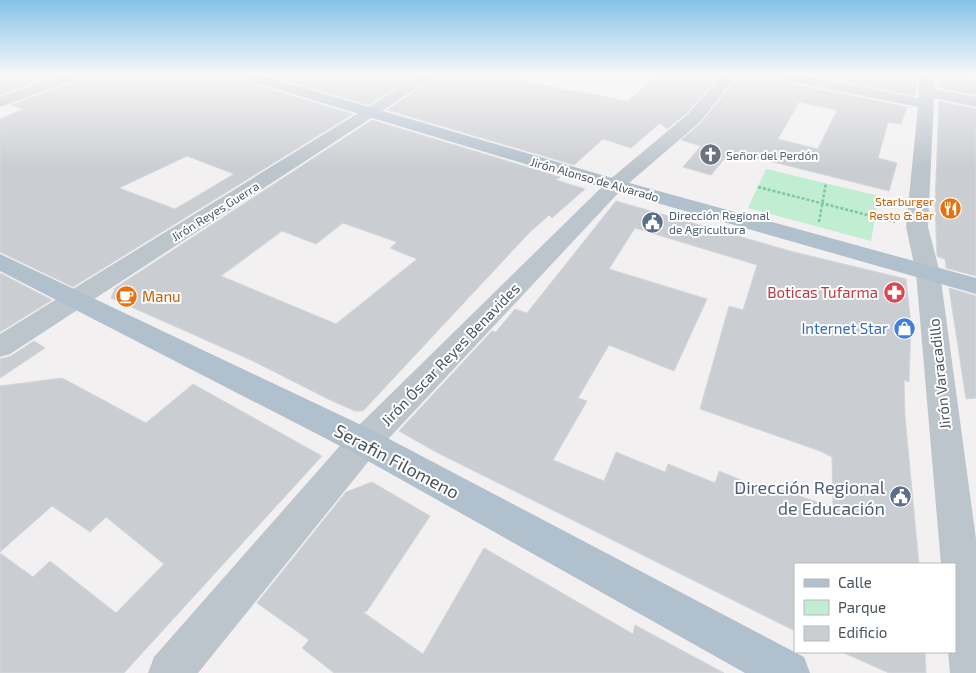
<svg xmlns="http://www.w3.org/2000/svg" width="976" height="673" font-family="'Exo 2',sans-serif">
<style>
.green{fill:#c1edd1}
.building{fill:#cacdd2;stroke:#d4d6db;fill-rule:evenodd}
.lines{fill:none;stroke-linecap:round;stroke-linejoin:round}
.path{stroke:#7bc9a0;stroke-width:2.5;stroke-dasharray:3 2;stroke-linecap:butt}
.minor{fill:#bcc5cc;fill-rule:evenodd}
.major{fill:#b1c0cd;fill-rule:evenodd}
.labels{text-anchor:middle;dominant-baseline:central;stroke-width:4;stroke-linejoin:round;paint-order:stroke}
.far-worship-label{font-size:12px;fill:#5b616d;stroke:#fff;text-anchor:start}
.far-street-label{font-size:12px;fill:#49545c;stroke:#fff}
.far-food-label{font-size:12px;fill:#c56008;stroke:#fff;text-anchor:end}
.far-service-label{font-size:12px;fill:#4e5e75;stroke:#fff;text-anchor:start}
.health-label{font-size:15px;fill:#be3a42;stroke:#fff;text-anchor:end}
.food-label{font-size:15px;fill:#c56008;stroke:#fff;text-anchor:start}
.shop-label{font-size:15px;fill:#366cbe;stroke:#fff;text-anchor:end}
.street-label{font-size:15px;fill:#49545c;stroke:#fff}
.near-street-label{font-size:18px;fill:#49545c;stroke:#fff}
.near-service-label{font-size:18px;fill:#4e5e75;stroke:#fff;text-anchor:end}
</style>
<rect width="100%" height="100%" fill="#f2f0f0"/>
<polygon class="green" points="766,169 879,196 871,241 748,208"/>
<g class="building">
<polygon points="0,75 56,75 0,95"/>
<path d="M83,75h153l3,5 114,34 -280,173 -73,-35v-133l24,-10 -13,-4 69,-25zM187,156l47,18 -59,35 -56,-21z"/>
<polygon points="266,75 417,75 368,105"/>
<polygon points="439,75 523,75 516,80 627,101 660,75 720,75 687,113 667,129 660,123 631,148 603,139 574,165 387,110"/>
<path d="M739,75h31l4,5 138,28 -5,-1 -6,17 -13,-2 -10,36 19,5 -8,28 -148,-37 -1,2 -11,-3 -18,22 -28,-8 18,-21 -20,-6 20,-17zM799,102l38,8 -19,39 -40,-10z"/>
<polygon points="808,75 917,75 916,91 915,96"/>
<polygon points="940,75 965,75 965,79 976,81 976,95 940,88"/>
<polygon points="939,101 976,109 976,276 946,268 945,259 938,257 937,255 935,206"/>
<path d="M372,120l188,57 -4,3 29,9 -33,29 -3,-3 -20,18 -166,178h-8l-25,-11 -77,-39 -142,-63 4,-10zM343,223l54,19 -7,6 27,11 -81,65 -115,-48 61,-45 34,13z"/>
<path d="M616,201l174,50 116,28 5,45 -2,58 -5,-2 1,36 14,148h-124v67l-359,-179 -37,-21 93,-100 4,1 19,-23 12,4zM635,228l122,37 -14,45 -14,-4 -29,103 120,42 12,6 1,50 -52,-17 -1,6 -61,-25 -4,12 -47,-19 -3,8 -49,-20 -12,29 -51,-21 34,-59 -9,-3 31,-53 65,26 33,-72 -98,-30z"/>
<polygon points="0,273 52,300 0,332"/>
<polygon points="949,288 976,296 976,398 966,399"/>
<polygon points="34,341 45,348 0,378 0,359 11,356"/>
<polygon points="62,378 146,423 193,384 322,456 124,673 0,673 0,553 33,577 50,561 116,613 164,564 106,517 90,532 52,506 0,552 0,386"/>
<polygon points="372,482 430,516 367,611 363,612 423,654 484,548 633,634 635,625 724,673 334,673 302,648 309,640 257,603 346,492"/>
<polygon points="842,652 925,652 926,673 889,673"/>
</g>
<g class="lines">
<g class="path">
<polyline points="758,187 895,222"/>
<polyline points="819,222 826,183"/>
</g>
<g class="minor">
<polygon points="61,75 81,75 79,78 0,107 0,97"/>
<polygon points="420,75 437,75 10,354 0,357 0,334"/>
<polygon points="722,75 737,75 700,122 622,189 376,452 198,673 148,673 154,657 352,432 608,181 688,114"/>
<polygon points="772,75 800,75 918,98 919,75 933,75 934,89 976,97 976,107 934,98 928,227 940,273 976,539 976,673 950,673 948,652 955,652 955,564 941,564 916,273 906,227 918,107 779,79 774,78"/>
</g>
<g class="major">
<polygon points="238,75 260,75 622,181 976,278 976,294 608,189 240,78"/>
<polygon points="0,254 376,432 804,657 810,673 745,673 352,452 0,271"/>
</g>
</g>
<linearGradient id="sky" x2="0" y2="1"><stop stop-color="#85c2e8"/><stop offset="0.44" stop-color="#f9f8f8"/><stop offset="1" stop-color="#f9f8f8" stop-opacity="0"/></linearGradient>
<rect width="976" height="169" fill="url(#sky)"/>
<defs>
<symbol id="church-disc" viewBox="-11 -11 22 22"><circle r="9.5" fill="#6b7280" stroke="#fff"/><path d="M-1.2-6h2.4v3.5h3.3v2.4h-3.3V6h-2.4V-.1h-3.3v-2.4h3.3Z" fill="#fff"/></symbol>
<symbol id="restaurant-disc" viewBox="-11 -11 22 22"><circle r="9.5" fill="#e8710a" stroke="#fff"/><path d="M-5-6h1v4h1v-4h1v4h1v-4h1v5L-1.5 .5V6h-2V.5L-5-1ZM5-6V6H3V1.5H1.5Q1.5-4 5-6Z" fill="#fff"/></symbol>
<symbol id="civic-disc" viewBox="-11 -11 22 22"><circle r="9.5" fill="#5c6f8a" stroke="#fff"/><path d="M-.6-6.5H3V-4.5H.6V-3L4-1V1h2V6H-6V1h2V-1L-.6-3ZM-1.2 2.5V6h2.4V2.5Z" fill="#fff"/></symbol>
<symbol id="pharmacy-disc" viewBox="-11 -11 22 22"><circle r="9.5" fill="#e0444e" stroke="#fff"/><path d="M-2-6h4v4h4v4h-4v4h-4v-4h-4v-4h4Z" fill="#fff"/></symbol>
<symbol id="cafe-disc" viewBox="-11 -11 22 22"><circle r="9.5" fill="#e8710a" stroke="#fff"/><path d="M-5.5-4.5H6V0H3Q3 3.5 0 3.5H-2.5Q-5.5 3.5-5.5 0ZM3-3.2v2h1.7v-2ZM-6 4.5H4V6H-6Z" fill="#fff"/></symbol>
<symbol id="shop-disc" viewBox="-11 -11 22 22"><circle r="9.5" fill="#3f7fe0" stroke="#fff"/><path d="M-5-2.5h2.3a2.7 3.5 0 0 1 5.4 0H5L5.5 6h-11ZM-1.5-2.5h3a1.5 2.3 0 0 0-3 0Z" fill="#fff"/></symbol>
</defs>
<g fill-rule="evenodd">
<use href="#church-disc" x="698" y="142" width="25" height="25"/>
<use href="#restaurant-disc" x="938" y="196" width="25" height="25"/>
<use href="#civic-disc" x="640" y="210" width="25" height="25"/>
<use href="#pharmacy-disc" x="882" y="280" width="25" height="25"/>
<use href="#cafe-disc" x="114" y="284" width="25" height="25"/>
<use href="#shop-disc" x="892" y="316" width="25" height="25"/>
<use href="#civic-disc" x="888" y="484" width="25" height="25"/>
</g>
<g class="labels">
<g class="far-worship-label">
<text x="726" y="155">Señor del Perdón</text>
</g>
<g class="far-street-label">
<text transform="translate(595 179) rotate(16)">Jirón Alonso de Alvarado</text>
<text transform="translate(215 211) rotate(-32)">Jirón Reyes Guerra</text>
</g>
<g class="far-food-label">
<text x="934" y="201">Starburger<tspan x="934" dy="14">Resto &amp; Bar</tspan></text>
</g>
<g class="far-service-label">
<text x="669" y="215">Dirección Regional<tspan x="669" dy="14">de Agricultura</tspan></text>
</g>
<g class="health-label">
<text x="878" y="292">Boticas Tufarma</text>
</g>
<g class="food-label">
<text x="142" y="296">Manu</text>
</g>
<g class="shop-label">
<text x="888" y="328">Internet Star</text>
</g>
<g class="street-label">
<text transform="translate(450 354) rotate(-46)">Jirón Óscar Reyes Benavides</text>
<text transform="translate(939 374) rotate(-96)">Jirón Varacadillo</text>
</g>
<g class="near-street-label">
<text transform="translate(397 461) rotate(28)">Serafin Filomeno</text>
</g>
<g class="near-service-label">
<text x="885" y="487">Dirección Regional<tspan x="885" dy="21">de Educación</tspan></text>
</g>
</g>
<rect x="794" y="563" width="162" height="90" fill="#ffffff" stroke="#b6bbbe"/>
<rect x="804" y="579" width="25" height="8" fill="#b1c0cd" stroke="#b6bbbe"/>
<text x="838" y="588" font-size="15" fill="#49545c">Calle</text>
<rect x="804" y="600" width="25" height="15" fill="#c1edd1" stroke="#b6bbbe"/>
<text x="838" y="613" font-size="15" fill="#49545c">Parque</text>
<rect x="804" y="626" width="25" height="15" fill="#cacdd2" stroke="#b6bbbe"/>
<text x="838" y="638" font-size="15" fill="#49545c">Edificio</text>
</svg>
